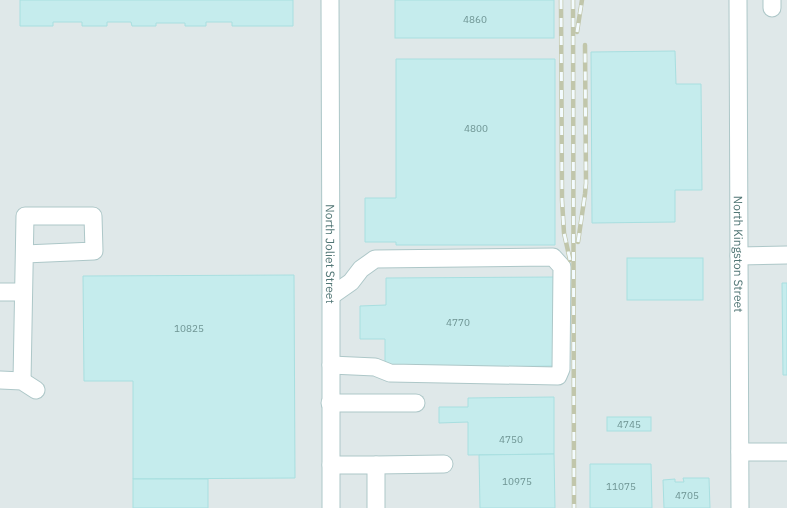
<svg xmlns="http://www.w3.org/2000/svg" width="787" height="508" font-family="'IBM Plex Sans',sans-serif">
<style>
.industrial{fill:#dfe8e9}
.building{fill:#c5eced;stroke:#a8dfe0}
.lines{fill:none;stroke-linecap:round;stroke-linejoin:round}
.minor-casing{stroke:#adc7c8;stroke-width:19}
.minor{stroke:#fff;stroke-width:17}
.rail-casing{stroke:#c1c6ab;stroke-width:4.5}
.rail{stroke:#f3fbfe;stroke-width:3;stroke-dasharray:9;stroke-linecap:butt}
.labels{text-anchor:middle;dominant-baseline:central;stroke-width:3;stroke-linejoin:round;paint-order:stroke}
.number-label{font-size:10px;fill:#6e9493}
.street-label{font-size:12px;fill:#517675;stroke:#f3fbfe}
</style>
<rect width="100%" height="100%" fill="#edf8fb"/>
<rect class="industrial" x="0" y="0" width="787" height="508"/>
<g class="building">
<polygon points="20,0 293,0 293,26 232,26 232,22 206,22 206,26 185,26 185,23 156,23 156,26 132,26 131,22 107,22 107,26 82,26 82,22 53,22 53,26 20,26"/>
<rect x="395" y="0" width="159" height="38"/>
<polygon points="675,51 676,84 701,84 702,190 675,190 675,222 592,223 591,52"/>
<polygon points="396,59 555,59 555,245 396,245 396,242 365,242 365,198 396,198"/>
<rect x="627" y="258" width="76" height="42"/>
<polygon points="294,275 295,478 133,479 133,381 84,381 83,276"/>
<polygon points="556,277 557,366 385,368 385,339 360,339 360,306 386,305 386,278"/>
<polygon points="782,283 787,283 787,375 783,375"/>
<polygon points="554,397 554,454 468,455 468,422 439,423 439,407 468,407 468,398"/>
<rect x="607" y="417" width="44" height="14"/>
<polygon points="554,454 555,508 480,508 479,455"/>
<polygon points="590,464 651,464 652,508 590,508"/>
<polygon points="683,478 709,478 710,508 664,508 663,480 675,479 675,482 684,482"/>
<rect x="133" y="479" width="75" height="29"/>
</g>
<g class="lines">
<defs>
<g id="minor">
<path id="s1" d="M330,0l1,296v212"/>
<path id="s2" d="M738,0l2,508"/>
<polyline points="772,8 772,0"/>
<polyline points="739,256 787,255"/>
<polyline points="0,292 22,292"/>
<polyline points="331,365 375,367 390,373 558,376 561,369 562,267 553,257 375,259 361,269 351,282 331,296"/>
<polyline points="0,380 22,381 36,390"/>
<polyline points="22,381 25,216 93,216 94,251 25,254"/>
<polyline points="330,403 416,403"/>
<polyline points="740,452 787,452"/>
<polyline points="331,465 376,465 376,508"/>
<polyline points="376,465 444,464"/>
</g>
</defs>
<use href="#minor" class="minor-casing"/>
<use href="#minor" class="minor"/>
<defs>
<g id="rail">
<polyline points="561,0 562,200 564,233 570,260"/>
<polyline points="573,0 574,508"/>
<polyline points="577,32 582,0"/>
<polyline points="578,242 585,194 586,183 585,45"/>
</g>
</defs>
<use href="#rail" class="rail-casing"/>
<use href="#rail" class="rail"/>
</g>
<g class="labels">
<g class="number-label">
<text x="475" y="19">4860</text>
<text x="476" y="128">4800</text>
<text x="458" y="322">4770</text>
<text x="189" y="328">10825</text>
<text x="629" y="424">4745</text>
<text x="511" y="439">4750</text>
<text x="517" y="481">10975</text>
<text x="621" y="486">11075</text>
<text x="687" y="495">4705</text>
</g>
<g class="street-label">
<text stroke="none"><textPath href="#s1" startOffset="254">North Joliet Street</textPath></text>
<text stroke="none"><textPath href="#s2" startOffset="254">North Kingston Street</textPath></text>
</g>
</g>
</svg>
